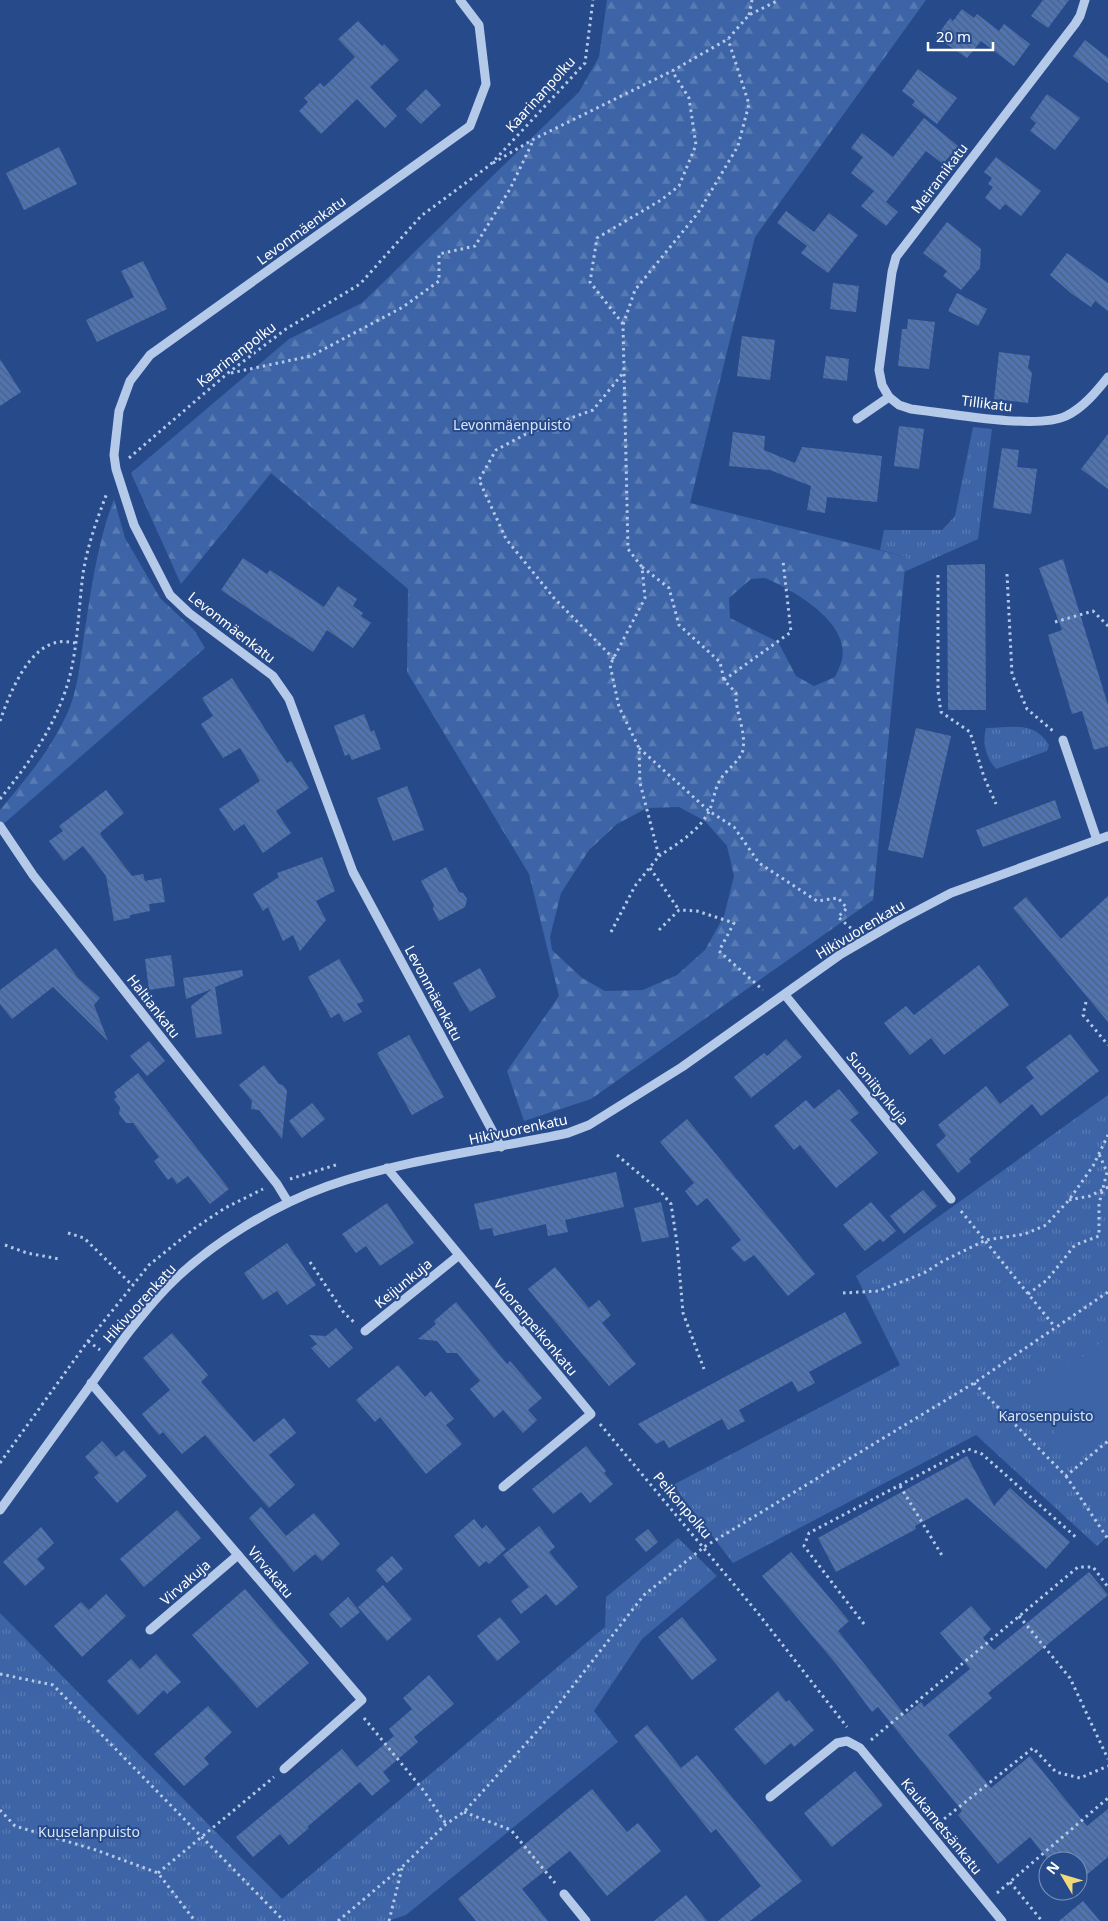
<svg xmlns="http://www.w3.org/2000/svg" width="1108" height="1921" font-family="'Noto Sans',sans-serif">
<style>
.grass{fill:url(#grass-tufts)}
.forest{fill:url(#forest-firs);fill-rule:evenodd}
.garden{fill:#3c64a6}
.building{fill:url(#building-back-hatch)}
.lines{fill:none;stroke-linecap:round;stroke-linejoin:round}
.path{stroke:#b5c9e9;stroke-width:3;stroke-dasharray:2.5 4;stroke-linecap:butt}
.minor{stroke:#b5c9e9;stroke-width:9}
.labels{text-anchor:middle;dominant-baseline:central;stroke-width:4;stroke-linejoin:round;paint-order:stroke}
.street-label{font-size:14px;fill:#fff;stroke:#274b8a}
.park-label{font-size:14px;fill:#d9e5f7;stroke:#274b8a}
</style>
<defs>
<pattern id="grass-tufts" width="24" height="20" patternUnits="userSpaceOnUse" patternTransform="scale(1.25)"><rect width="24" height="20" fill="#3c64a6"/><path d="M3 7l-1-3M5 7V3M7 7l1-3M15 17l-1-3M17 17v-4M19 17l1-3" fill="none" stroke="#597bb3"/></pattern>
<pattern id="forest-firs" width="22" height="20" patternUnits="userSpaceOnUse" patternTransform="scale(1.25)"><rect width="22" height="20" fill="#3c64a6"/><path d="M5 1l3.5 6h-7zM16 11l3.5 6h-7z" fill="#597bb3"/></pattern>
<pattern id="building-back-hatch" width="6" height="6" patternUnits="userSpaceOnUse" patternTransform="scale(1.25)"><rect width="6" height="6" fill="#5074b1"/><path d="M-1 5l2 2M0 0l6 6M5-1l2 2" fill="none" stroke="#4e607e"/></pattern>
</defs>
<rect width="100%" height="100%" fill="#274b8a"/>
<g class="grass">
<polygon points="973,427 992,429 978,539 904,572 906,557 880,550 884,530 942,530 955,516"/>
<path d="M986,728c25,0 48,-8 63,17l-2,6 -51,18c-10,-11 -14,-27 -10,-41z"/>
<polygon points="1108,1095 1108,1536 1097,1546 976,1435 733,1563 673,1485 900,1365 856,1276"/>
<polygon points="678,1538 717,1576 642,1639 594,1711 618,1742 406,1915 388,1921 0,1921 0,1613 282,1899 605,1627 606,1597"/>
</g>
<g class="forest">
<path d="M607,0h319l-171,237 -65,266 216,54 -33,343 -282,199 -67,22 -17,-50 52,-75 -30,-122 -122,-202 1,-83 -137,-116 -90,111 -50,-111 158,-134 73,-36 217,-211 20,-35zM765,578c28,12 85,44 77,81 -1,6 -5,13 -7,18l-21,9 -18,-10 -18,-34 -48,-24 -1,-20 22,-19zM679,807l26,14 22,25 7,30 -10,40 -19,34 -28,25 -34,15 -38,1 -23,-13 -30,-28 -2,-13 11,-44 28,-43 28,-26 30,-16z"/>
<path d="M114,499l11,39 35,60 34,32 11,18 -205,179v-17c29,-35 52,-61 70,-103 9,-24 11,-53 15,-78 7,-45 13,-88 29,-130z"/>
</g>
<polygon class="garden" points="1108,1337 1108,1437 1076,1461 1029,1398"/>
<g class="building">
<polygon points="1043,0 1069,0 1048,28 1031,16"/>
<polygon points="962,9 974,18 977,14 999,31 1004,24 1030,44 1014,66 981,41 967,58 936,37 950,18 953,21"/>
<polygon points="358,21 382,46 384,44 399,60 370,87 397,116 385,128 357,99 321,134 299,111 308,102 304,98 320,83 324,87 355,57 338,39"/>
<polygon points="1085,40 1108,58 1108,83 1073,56"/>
<polygon points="918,69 957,98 937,124 912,105 915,101 902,91"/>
<polygon points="426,89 441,105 421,124 406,109"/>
<polygon points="1047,94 1080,118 1055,150 1030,131 1036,123 1030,118"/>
<polygon points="924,118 958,146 943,164 926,151 886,202 898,212 886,226 861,206 874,191 851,173 863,157 851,148 862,133 893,157"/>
<polygon points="59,147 77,184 24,210 6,173"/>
<polygon points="996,157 1041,191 1021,216 1005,204 1000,210 985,198 993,187 988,184 992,178 984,172"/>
<polygon points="786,211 814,232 829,213 858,235 828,273 801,253 807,246 777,223"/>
<polygon points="947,222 981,249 980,268 961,290 943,276 947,271 923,253"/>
<polygon points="1067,253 1108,283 1108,311 1095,301 1091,307 1072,294 1050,275"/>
<polygon points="143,261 167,309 97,342 86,320 134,297 121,271"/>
<polygon points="833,283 859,286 856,312 830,309"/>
<polygon points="957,293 987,309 978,326 948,311"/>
<polygon points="908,319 935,322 929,369 898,366 902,329 907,329"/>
<polygon points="742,336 775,340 770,380 737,376"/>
<polygon points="999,352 1030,356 1028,368 1032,373 1028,403 994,399"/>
<polygon points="826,356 849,359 847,381 823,378"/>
<polygon points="0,359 21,392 0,406"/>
<polygon points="899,426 924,429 919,469 894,466"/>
<polygon points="733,432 765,436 764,450 795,463 802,447 882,456 877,502 827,497 825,513 807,510 811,486 770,470 729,466"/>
<polygon points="1108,434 1108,489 1081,469"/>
<polygon points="1002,448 1019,450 1017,467 1037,469 1031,514 993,508"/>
<polygon points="243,558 267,574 270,570 324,607 338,586 357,599 353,606 363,613 361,616 371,623 353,648 327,630 313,652 221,590"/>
<polygon points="1063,559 1108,705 1108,746 1094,750 1082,711 1072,714 1048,635 1062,630 1039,568"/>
<polygon points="985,564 986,710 948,710 947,565"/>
<polygon points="232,678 287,763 291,761 309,788 276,811 291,833 263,853 244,824 234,831 219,809 260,781 240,748 223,758 201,724 213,716 202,698"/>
<polygon points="364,714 371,732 374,730 381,749 352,760 349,754 345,756 334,726"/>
<polygon points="916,728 951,736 923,858 888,850"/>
<polygon points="407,786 424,830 393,841 377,798"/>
<polygon points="106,790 124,813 100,833 102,837 132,876 143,874 145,881 161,878 165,902 149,904 150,911 130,915 130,918 114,921 106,876 83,846 64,861 49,841 63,831 59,826"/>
<polygon points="1055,800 1061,818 983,847 976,830"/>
<polygon points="322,857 335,891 316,901 326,920 300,951 293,935 283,941 268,907 263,911 253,894 279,877 277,873"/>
<polygon points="446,867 459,892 463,893 467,899 465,907 439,921 433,909 434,905 421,881"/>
<polygon points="1108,896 1108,1022 1013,908 1026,897 1061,939"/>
<polygon points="56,948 78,978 100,998 94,1005 108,1041 53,987 12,1019 0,1004 0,990"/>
<polygon points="171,955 175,986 149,990 145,959"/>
<polygon points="339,959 364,1001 357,1004 362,1012 344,1022 339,1013 331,1018 308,977"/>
<polygon points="979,965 1009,1005 944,1055 931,1038 910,1055 884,1023 906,1006 914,1015"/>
<polygon points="480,968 496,997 470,1012 453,983"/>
<polygon points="242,970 243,976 215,987 222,1034 196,1038 191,1006 212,989 186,999 183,978"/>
<polygon points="1070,1034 1099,1071 1041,1116 1032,1104 969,1159 971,1162 958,1173 936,1145 946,1136 938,1125 986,1086 1000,1104 1034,1078 1026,1067"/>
<polygon points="409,1035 444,1097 412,1115 377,1053"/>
<polygon points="786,1039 802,1057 751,1098 734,1077 764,1053 767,1056"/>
<polygon points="149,1041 165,1061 147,1076 130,1056"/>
<polygon points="264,1065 279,1084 283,1085 287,1091 282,1139 259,1110 251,1109 252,1101 239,1085"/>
<polygon points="138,1073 229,1189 210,1204 188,1176 177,1184 172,1177 168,1180 154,1161 159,1157 133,1123 126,1123 119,1114 120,1107 114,1099 117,1097 114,1092"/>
<polygon points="839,1089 859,1113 850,1120 878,1153 836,1188 800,1145 794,1150 774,1126 806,1100 814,1109"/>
<polygon points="312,1103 325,1119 302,1138 289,1121"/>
<polygon points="687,1119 815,1274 788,1296 754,1255 744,1262 731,1248 741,1240 707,1198 697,1206 685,1191 694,1183 660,1142"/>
<polygon points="616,1172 624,1207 565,1220 568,1232 548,1236 546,1224 494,1236 492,1228 480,1230 474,1204"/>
<polygon points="923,1190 937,1206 904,1234 890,1216"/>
<polygon points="661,1202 669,1237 642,1242 634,1208"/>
<polygon points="871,1202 896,1231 883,1242 880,1239 865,1251 843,1225"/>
<polygon points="387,1203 414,1243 380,1266 366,1246 356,1253 342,1234"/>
<polygon points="287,1243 316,1285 287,1305 277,1291 263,1300 244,1273"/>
<polygon points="555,1267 589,1308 599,1300 611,1315 602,1323 636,1364 609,1386 528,1289"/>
<polygon points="456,1302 507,1364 510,1361 542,1398 528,1410 537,1420 523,1433 503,1410 494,1418 470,1389 480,1381 457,1353 447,1353 437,1341 418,1339 436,1324 434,1321"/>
<polygon points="845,1312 862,1343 809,1372 815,1383 798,1392 792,1381 739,1410 745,1421 728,1430 722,1419 669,1448 664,1440 656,1444 638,1424"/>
<polygon points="336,1328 353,1348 329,1368 311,1348 317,1344 309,1335 326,1336"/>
<polygon points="172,1333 208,1375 201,1382 254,1442 284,1418 296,1433 269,1455 295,1485 269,1508 205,1435 182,1454 163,1432 159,1435 142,1414 170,1390 143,1358"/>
<polygon points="398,1365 425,1397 431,1391 454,1419 446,1425 462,1444 426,1474 380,1417 375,1422 356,1400"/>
<polygon points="102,1441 116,1457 124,1450 147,1476 117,1503 94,1477 99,1473 85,1457"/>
<polygon points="586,1446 606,1471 604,1473 613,1484 590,1503 581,1492 553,1514 532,1489"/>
<polygon points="967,1456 994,1506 1010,1488 1070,1542 1046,1569 967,1498 915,1526 916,1529 836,1572 818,1538"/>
<polygon points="261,1507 286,1536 314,1513 340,1544 322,1561 315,1554 294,1572 249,1518"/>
<polygon points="177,1510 201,1538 144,1587 120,1559"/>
<polygon points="474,1519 482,1529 486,1525 506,1549 489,1564 486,1561 479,1567 454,1536"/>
<polygon points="539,1526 555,1547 549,1552 578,1587 556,1606 546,1594 521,1614 511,1601 529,1587 503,1555"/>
<polygon points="41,1527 54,1543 37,1559 45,1568 25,1586 3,1562"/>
<polygon points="648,1529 658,1542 646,1552 635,1539"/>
<polygon points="791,1552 849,1621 838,1631 905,1715 921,1702 924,1707 970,1669 940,1633 971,1606 991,1629 983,1638 994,1650 1089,1572 1108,1595 988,1693 992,1698 948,1735 991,1788 1030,1756 1087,1826 1108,1809 1108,1857 1078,1882 1078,1861 1049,1861 1030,1837 998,1864 958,1815 962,1811 878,1707 872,1712 837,1665 762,1576"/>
<polygon points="392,1556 403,1569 387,1583 376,1570"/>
<polygon points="383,1585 412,1619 387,1641 358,1607"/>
<polygon points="245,1589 309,1663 257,1708 192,1635"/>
<polygon points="106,1594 126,1616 82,1657 54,1626 81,1602 89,1610"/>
<polygon points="348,1597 360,1612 341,1628 329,1614"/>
<polygon points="500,1617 520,1642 497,1661 477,1636"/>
<polygon points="682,1617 717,1660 692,1680 658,1637"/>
<polygon points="156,1654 181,1682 167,1694 164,1690 138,1715 107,1681 131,1659 140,1669"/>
<polygon points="429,1675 454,1704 414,1737 418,1742 383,1772 390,1781 372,1796 360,1782 307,1827 309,1828 289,1845 280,1834 253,1857 236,1837 342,1749 357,1767 394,1736 389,1729 412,1709 403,1698"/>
<polygon points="778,1691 786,1702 789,1700 814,1730 794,1747 791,1743 765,1765 734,1729"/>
<polygon points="208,1706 232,1732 204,1758 209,1764 184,1786 154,1754"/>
<polygon points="647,1725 681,1768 697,1755 802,1881 750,1921 718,1921 761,1886 716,1829 711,1833 634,1736"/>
<polygon points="855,1771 883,1805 832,1847 804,1813"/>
<polygon points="592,1789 627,1832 638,1823 661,1851 607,1896 570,1851 522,1889 548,1921 476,1921 458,1899"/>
<polygon points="686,1895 707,1921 654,1921"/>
<polygon points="1083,1901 1100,1921 1059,1921"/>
</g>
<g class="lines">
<g class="path">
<polyline points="749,15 752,0"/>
<polyline points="493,163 534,139 672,71 728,39 749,15 779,0"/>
<polyline points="623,324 590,282 597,238 661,200 679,186 696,145 689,98 672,71"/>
<polyline points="231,373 311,356 403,307 439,281 439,254 475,246 510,189 534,139"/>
<polyline points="129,458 228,373 286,329 360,284 421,216 490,165 585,63 593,0"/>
<polyline points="642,567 669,588 679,625 720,662 724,680"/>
<polyline points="1007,574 1012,674 1027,709 1053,731"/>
<polyline points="938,575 938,691 941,712 970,732 984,777 996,804"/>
<polyline points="1055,622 1093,611 1108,626"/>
<polyline points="614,659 554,598 506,539 479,480 496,450 526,434 593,410 623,373"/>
<path d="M0,721c9,-26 28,-75 59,-79 5,-1 11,0 16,1"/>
<polyline points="639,748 709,811 734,827 759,863 817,901 838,898 847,908 838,917 853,930"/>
<path d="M0,799c27,-33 51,-67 65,-107 13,-37 13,-80 18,-118 4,-27 14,-55 24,-81"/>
<path d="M659,856c18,-12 42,-26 51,-47 4,-10 5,-23 12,-32 6,-8 19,-18 21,-27 3,-22 -8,-37 -7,-57l-12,-13 67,-48 -8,-71"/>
<polyline points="650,868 679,910"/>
<polyline points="659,930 679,910 697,911 734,923 719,951 763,990"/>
<polyline points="611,932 635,886 659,856 640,783 639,748 619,707 610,665 645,598 642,567 628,549 623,325 635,290 698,213 738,146 749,104 728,39"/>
<polyline points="1086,1002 1083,1015 1108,1045"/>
<polyline points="617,1155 661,1192 671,1204 677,1243 683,1313 704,1369"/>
<polyline points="290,1179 339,1164"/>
<polyline points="1069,1200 1090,1196 1108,1187"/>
<polyline points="961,1211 1055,1327"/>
<polyline points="68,1233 84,1238 131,1284"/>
<polyline points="5,1245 27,1253 59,1259"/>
<polyline points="310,1262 344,1313 355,1323"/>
<polyline points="843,1293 878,1291 924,1273 943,1261 986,1240 1025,1234 1046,1225 1069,1200 1093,1166 1108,1135"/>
<polyline points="1028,1294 1047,1280 1075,1245 1099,1236 1099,1204 1107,1172 1099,1154"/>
<polyline points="88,1341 100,1350"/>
<polyline points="974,1383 1066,1476 1108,1441"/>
<polyline points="600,1424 757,1612 847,1727"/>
<polyline points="0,1463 88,1341 149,1265 195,1228 225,1208 263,1189"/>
<polyline points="1066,1476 1108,1539"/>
<polyline points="900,1486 943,1557"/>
<polyline points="1019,1616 1070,1678 1108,1759"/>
<polyline points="864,1624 804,1546 809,1533 968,1449 982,1454 1078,1539"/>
<polyline points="0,1674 53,1685 284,1921"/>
<polyline points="364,1718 424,1791 446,1824"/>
<polyline points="871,1740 1078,1567 1093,1567 1108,1587"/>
<polyline points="0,1810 15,1826 96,1850 158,1873 195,1921"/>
<polyline points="464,1812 511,1830 555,1883"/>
<polyline points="939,1823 1033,1748 1056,1772 1080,1778 1108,1766"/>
<polyline points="158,1873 274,1777"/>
<polyline points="1010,1882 1042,1921"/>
<polyline points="997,1893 1108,1798"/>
<polyline points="338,1921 402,1867 446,1824 464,1812 540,1728 644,1595 704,1547 974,1383 1108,1292"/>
<polyline points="389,1921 402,1868"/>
</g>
<g class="minor">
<polyline points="460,0 479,25 486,84 470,126 150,355 130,381 119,411 114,455 116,469 134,525 170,595 189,613 273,676 289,699 353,872 501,1147"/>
<polyline points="889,397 882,385 879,370 892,272 896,257 1075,24 1080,16 1085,0"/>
<path d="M857,419l32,-22 10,8 12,4c35,4 126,21 155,7 17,-8 31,-25 42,-39"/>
<polyline points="1063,740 1097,840"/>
<polyline points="0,826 33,875 277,1184 288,1202"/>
<polyline points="785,995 951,1199"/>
<polyline points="387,1168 591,1414 503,1487"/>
<polyline points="365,1331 458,1256"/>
<polyline points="91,1383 362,1700 284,1769"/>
<path d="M0,1510c30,-41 59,-82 89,-123 25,-35 49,-70 79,-101 42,-42 104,-80 160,-100 77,-27 160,-36 240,-53l21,-8 93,-58 159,-113 55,-32 55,-29 157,-57"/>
<polyline points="150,1630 238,1555"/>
<polyline points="770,1797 837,1743 847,1741 860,1748 1002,1921"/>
<polyline points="564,1894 586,1921"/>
</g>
</g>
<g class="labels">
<g class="street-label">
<text transform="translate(540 94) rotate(-48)">Kaarinanpolku</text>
<text transform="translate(939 178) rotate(-53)">Meiramikatu</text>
<text transform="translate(301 230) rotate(-36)">Levonmäenkatu</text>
<text transform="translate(236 354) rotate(-38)">Kaarinanpolku</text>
<text transform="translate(987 403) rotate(7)">Tillikatu</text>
<text transform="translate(232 627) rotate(38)">Levonmäenkatu</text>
<text transform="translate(860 929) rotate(-31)">Hikivuorenkatu</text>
<text transform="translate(434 993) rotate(62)">Levonmäenkatu</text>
<text transform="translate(154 1006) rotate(52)">Haltiankatu</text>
<text transform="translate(878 1088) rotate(51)">Suoniitynkuja</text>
<text transform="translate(518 1129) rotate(-12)">Hikivuorenkatu</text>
<text transform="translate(403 1283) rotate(-39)">Keijunkuja</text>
<text transform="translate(139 1303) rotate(-48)">Hikivuorenkatu</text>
<text transform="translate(536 1327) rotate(50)">Vuorenpeikonkatu</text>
<text transform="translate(683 1505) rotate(50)">Peikonpolku</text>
<text transform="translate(271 1572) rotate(50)">Virvakatu</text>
<text transform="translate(185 1582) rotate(-41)">Virvakuja</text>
<text transform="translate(942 1826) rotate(51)">Kaukametsänkatu</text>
</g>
<g class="park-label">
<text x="512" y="424">Levonmäenpuisto</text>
<text x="1046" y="1415">Karosenpuisto</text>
<text x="89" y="1831">Kuuselanpuisto</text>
</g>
</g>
<g transform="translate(1063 1876) rotate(308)"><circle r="24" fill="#274b8a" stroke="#7d93b9"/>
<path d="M0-4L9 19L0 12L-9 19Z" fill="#f1d87b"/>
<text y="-8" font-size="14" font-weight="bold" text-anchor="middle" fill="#ffffff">N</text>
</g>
<path d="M928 42v8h65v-8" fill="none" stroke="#ffffff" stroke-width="2.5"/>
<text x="936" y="42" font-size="15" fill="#ffffff" stroke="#274b8a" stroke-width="4" paint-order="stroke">20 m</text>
</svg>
